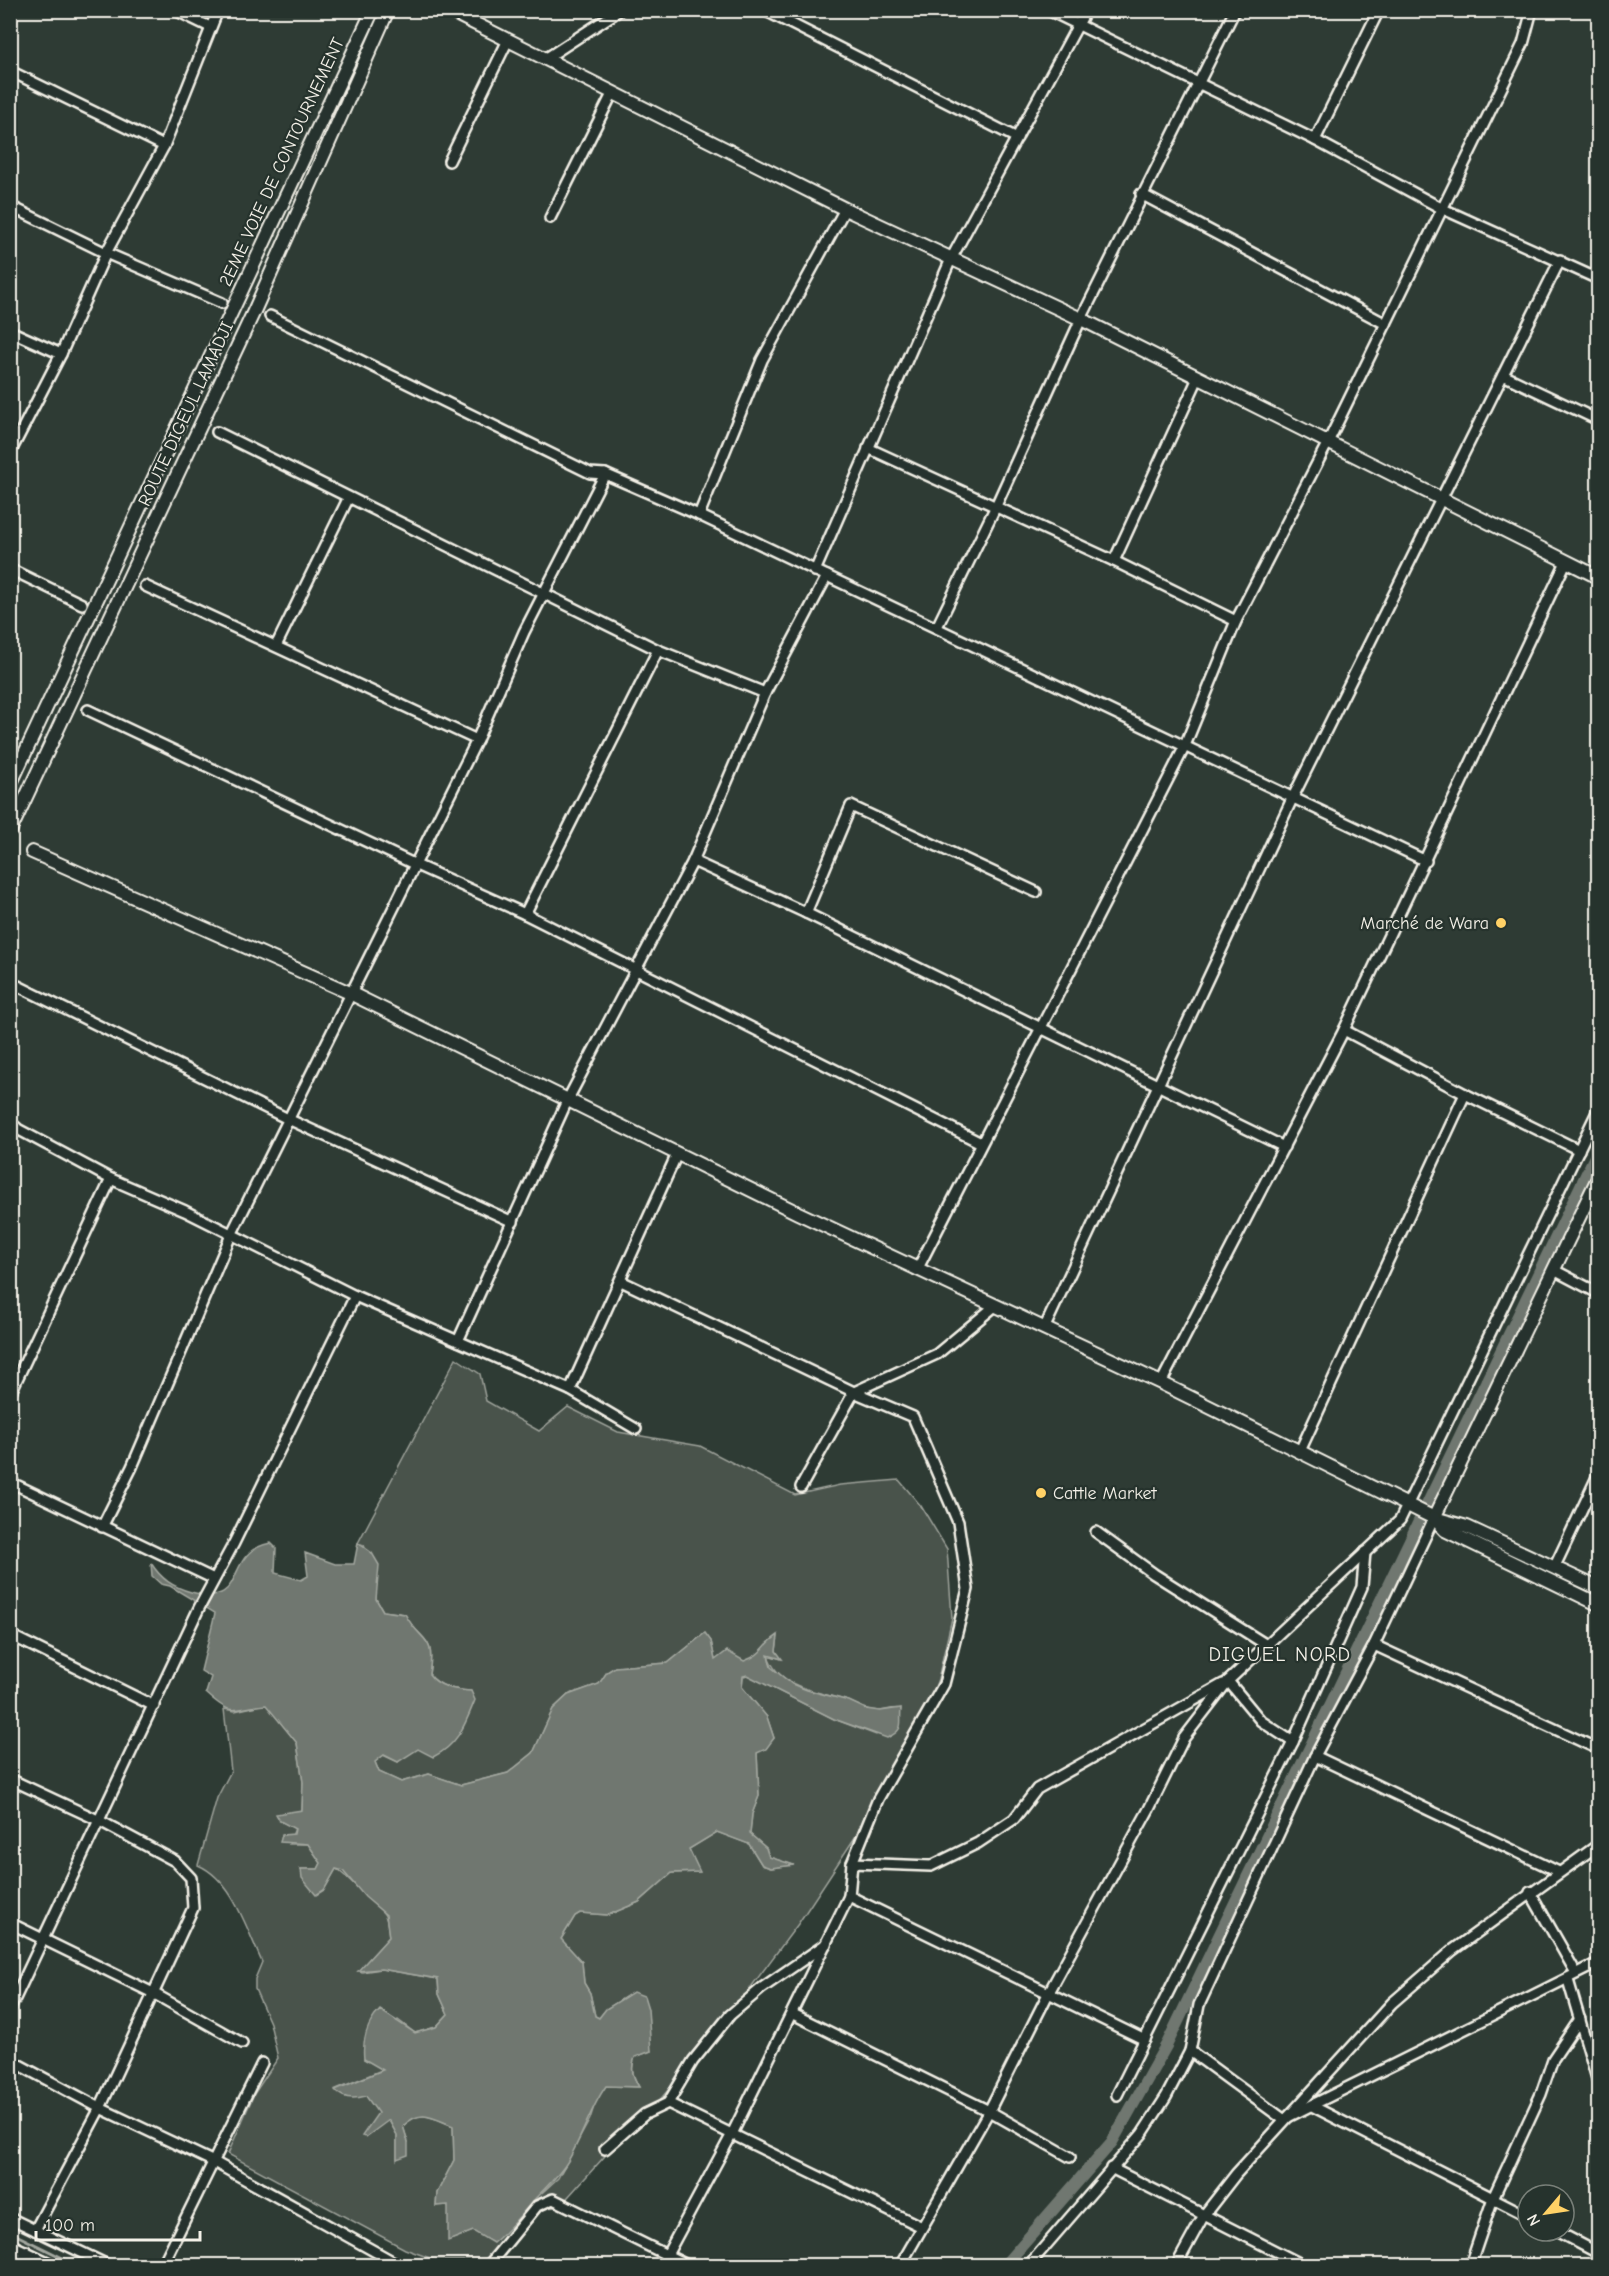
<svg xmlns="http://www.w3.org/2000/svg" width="1609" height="2276" font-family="'Comic Neue',sans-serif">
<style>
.green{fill:#48524c;stroke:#9ea29a;stroke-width:1.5}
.water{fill:#6f7770;stroke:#a4a8a0;stroke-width:1.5}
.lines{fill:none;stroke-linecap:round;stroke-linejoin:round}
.stream{stroke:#a4a8a0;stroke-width:3}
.canal{stroke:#6f7770;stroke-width:12}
.street-casing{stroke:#f4f1e8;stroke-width:14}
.secondary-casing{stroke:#f4f1e8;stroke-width:16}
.street{stroke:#26332d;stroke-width:9}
.secondary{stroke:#26332d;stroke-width:12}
.poi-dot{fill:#ffd166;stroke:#26332d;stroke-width:2}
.labels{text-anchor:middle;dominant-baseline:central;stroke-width:4.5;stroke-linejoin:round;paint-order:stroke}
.street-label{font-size:18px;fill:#f4f1e8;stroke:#26332d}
.poi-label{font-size:18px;fill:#f4f1e8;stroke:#26332d;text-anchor:end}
.neighbourhood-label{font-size:20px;letter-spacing:1.5px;fill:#f4f1e8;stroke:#26332d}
</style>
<rect width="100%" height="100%" fill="#2e3b34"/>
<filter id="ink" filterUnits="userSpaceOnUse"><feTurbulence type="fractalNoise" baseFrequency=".0167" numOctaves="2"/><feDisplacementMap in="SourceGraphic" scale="12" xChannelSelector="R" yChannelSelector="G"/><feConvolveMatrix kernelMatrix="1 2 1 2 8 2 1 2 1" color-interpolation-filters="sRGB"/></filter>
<g filter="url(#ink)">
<path class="green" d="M456,1358l24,16 6,27 53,30 29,-24 50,25 82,14 95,49 45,-10 59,-5 22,26 26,43 5,69 -14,61 -24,63 -37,62 -79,120 -73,98 -72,86 -22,19 -72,80 -20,1 -22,32 -34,21h-45l-33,-12 -177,-95 26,-60 24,-36 -8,-35 -15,-34v-10l7,-17c-15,-32 -29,-82 -64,-97l19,-67 14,-27 -7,-62 11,2 31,-7 31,39 6,39 -1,28 -22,11 15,7 -6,16h19l13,19 -3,6h-17l23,21 12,-21c4,1 44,39 48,45 4,5 4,16 5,23l-30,33 3,2 19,-3 57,10 1,15 9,20 -12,13 -21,6 -17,-13 -34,39 20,10 -48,20 30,7 13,17 -16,23 25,-17 9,16v24l11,-17 -5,-16c18,-18 30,-8 50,0l1,34 -17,33 -1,13 12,-1 5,34 20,-8 38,-3 21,-26 26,-24 32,-59 6,-19 10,-14 33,1c-6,-11 -9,-18 -4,-30l16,-6 -18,-58 -27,16 -7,9 -4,-2 -5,-23 -6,-10 -2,-21 -21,-23 14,-23 5,-3 28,2 31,-13 33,-29 27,-1 -10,-23 28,-17 32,12 13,21 9,3 22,-3 -24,-8 -3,-9 -16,-14 2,-20 7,-18 -2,-43 17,-15 -7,-21 -25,-30 1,-11 4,-1 87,44 42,16 24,-21 1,-5c-9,-2 -15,2 -23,2 -11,0 -20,-6 -30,-10 -29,-10 -70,-12 -80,-46l13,4 -5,-8 2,-15c-12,6 -12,13 -20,20 -11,9 -30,5 -43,4l-4,-19 -6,-8 -37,30 -53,4 -8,5 -8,12 -31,11 -15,14 -20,44 -25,20 -47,12 -32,-11 -28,8 -22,-10 -4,-10 8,-7 15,7 72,-71c-15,-1 -31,-4 -41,-17 7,-40 -8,-30 -24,-60l-22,-3 -7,-12v-18l-12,-36 -6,-2z"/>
<g class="water">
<path d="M1598,108v55c-10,-18 -5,-35 0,-55z"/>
<path d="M271,1543l5,5 -1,25 26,7 7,-4 -3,-23 30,11h19l4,-21 14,10 7,12 -3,34 7,12 22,3c16,30 31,20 24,60 9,13 26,16 42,17l4,9c-10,25 -17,45 -42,57l-15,-8 -20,13 -14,-7 -9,7 4,10 22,10 28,-8 32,11 47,-12 25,-20 20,-44 15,-14 31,-11 8,-12 8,-5 53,-4 37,-30 6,8 4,19 12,-9 17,10c20,-7 17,-15 34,-26l-2,16 6,8 -14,-4 3,12 21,17 15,6 42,11 17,8 14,2 21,-3c-2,16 5,21 -14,30l-53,-19 -87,-44 -4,1 -1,11 25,30 7,21 -8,11 -9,4 2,43 -7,18 -2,20 16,14 3,9 25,8 -23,3 -9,-3 -13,-21 -32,-12 -28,17 11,23 -28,1 -33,29 -31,13 -28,-2 -5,3 -14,23 21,23 2,21 6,10 5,23 4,2 7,-9 27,-17 11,4 4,13 3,42 -16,6c-5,12 -2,20 4,30l-33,-1c-16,23 -24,51 -38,75 -10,17 -24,27 -37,42 -12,14 -23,28 -38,40l-20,-12 -25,10v-36l-12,1 1,-13 17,-33 -1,-34c-20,-8 -32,-18 -50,0l5,16v13l-11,4v-24l-8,-15 -23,17 -4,-1 16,-23 -12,-17c-11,3 -23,4 -31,-6l48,-20 -19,-11c-2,-18 3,-36 16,-49l35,23 21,-6 12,-13 -9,-20 -1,-15 -57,-10 -23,2 31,-34 -3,-22 -21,-18 -22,-26 -7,-2 -12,21 -8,5 -14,-17 -1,-9h17l3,-6 -13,-19 -28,-2 2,-7 12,-1 1,-5 -15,-8 -4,-7 26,-4 1,-28 -6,-39 -31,-38c-35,3 -31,14 -60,-12l5,-16 -10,-6 14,-58 -45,-27 -9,-2 -9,-8 -1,-13c10,16 22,24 40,29 60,17 29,-40 80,-49z"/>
</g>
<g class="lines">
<polyline class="stream" points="10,2232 79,2266"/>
<polyline class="canal" points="1004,2266 1112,2142 1167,2044 1598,1150"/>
<defs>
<g id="street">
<polyline points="175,10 210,27"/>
<polyline points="764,10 1017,138"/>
<polyline points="1048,10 1315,140 1441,208 1598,279"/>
<polyline points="545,59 620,10"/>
<polyline points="10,71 164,146"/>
<polyline points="1315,140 1379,10"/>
<polyline points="449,161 508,40"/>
<polyline points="1141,194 1386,324"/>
<polyline points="10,206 106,253 222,303"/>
<polyline points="550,218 613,92"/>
<polyline points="270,316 590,473 605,474 699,515 1426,861"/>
<polyline points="10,331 61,354"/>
<polyline points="1503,375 1598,420"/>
<polyline points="217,432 658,650 765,693"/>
<polyline points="868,448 1114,561 1236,621"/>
<polyline points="10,453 61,354 106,253 164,146 218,10"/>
<polyline points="699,515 762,360 845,209"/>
<polyline points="1114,561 1198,378"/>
<polyline points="10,569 82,604"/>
<polyline points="815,571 951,259 1086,10"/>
<polyline points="145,586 477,740"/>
<polyline points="937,627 995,508 1081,319 1235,10"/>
<polyline points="276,646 348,499"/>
<polyline points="88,710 416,865 525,914 981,1143"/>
<polyline points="693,861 806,913 1284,1147"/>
<polyline points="806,913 851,806 1036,892"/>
<polyline points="525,914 658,650"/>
<polyline points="10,982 288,1119 513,1222"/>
<polyline points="1344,1030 1465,1094 1579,1150"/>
<polyline points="10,1125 111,1179 185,1211 355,1296 570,1390 677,1154"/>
<polyline points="10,1139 16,1127"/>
<polyline points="917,1270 1184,748 1236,621 1328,442 1523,44 1532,10"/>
<polyline points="1554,1270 1598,1293"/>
<polyline points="621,1281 854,1392 937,1354 995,1306"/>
<polyline points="1044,1329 1292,799 1560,260"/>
<polyline points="458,1341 567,1101 693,861 765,693 827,576"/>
<polyline points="1161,1383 1344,1030 1566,562"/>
<polyline points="570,1390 636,1429"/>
<polyline points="10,1394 111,1179"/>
<polyline points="1300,1451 1465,1094"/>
<polyline points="10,1482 214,1579"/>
<polyline points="102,1527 132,1467 231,1235 477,740 524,632 605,474"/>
<polyline points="1096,1532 1154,1574 1268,1646"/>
<polyline points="1555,1566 1598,1475"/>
<polyline points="10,1635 154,1706"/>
<polyline points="1374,1645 1598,1749"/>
<polyline points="1228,1681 1261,1721 1293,1742"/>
<polyline points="1315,1756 1559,1872"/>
<polyline points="10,1779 100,1821 175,1861 191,1878 193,1908 100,2108 35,2230"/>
<polyline points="852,1863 931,1866 978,1843 1014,1819 1037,1789 1223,1684"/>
<polyline points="1530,1892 1576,1973"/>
<polyline points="849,1896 1145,2040"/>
<polyline points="10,1923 153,1993 242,2043"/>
<polyline points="1568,1980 1598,2082"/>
<polyline points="10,2009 199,1608 234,1543 355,1296"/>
<polyline points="793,2014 989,2111 1070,2157"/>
<polyline points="1190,2051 1283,2119"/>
<polyline points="10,2060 100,2108 214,2162 401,2266"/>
<polyline points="1117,2095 1293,1742 1362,1587 1365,1552"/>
<polyline points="668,2103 920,2226"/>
<polyline points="1314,2107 1528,2216"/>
<polyline points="1288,2117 1598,1963"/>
<polyline points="605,2149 645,2114 668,2103 693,2061 730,2015 762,1988 826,1944"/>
<polyline points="1111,2168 1305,2266"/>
<polyline points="10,2218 110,2266"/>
<polyline points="1556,2231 1598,2253"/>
<polyline points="10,2244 56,2266"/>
<polyline points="20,2266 26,2251"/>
<polyline points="162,2266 262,2063"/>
<polyline points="488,2266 537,2206 553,2199 689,2266"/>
<polyline points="661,2266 732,2134 849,1896 852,1863 878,1799 944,1684 968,1589 958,1522 913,1417 854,1392 801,1487"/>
<polyline points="900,2266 989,2111 1048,1994 1149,1809 1184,1738 1228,1681 1400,1520 1598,1110"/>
<polyline points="1028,2266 1142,2134 1166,2097 1190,2051 1199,2005 1315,1756 1374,1645 1434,1518"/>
<polyline points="1176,2266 1204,2215 1236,2174 1392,2003 1453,1950 1598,1845"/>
<polyline points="1470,2266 1493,2198 1541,2094 1553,2059 1580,2019"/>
</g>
<g id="secondary">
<polyline points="448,10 845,209 1081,319 1598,577"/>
<polyline points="10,785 373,10"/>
<polyline points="10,831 255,309 388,10"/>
<polyline points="32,852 350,993 798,1213 1161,1383 1434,1518 1467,1527 1598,1588"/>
<polyline points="1434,1518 1598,1178"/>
<polyline points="1434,1518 1445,1530 1598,1604"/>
</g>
</defs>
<use href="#street" class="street-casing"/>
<use href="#secondary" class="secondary-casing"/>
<use href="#street" class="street"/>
<use href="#secondary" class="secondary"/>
</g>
</g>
<g class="poi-dot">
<circle cx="1501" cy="923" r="6"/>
<circle cx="1041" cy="1493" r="6"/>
</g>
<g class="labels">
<g class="street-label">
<text transform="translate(282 162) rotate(-65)">2EME VOIE DE CONTOURNEMENT</text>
<text transform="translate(186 414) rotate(-65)">ROUTE DIGEUL LAMADJI</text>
</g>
<g class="poi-label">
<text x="1489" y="923">Marché de Wara</text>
<text x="1053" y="1493" text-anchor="start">Cattle Market</text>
</g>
<g class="neighbourhood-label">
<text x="1280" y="1654">DIGUEL NORD</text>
</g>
</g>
<rect width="1609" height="2276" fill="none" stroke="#26332d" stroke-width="36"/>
<rect x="18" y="18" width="1573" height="2240" fill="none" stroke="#f4f1e8" stroke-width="2" filter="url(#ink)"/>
<g transform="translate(1546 2213) rotate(241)"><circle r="28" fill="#26332d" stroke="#787f78" stroke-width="1.5"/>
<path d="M0-4.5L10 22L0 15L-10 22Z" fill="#ffd166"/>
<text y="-9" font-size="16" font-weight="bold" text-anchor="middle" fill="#f4f1e8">N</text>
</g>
<path d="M36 2231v9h164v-9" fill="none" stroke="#f4f1e8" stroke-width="3"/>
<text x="45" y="2231" font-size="18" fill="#f4f1e8" stroke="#26332d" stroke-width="4.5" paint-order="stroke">100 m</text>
</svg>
